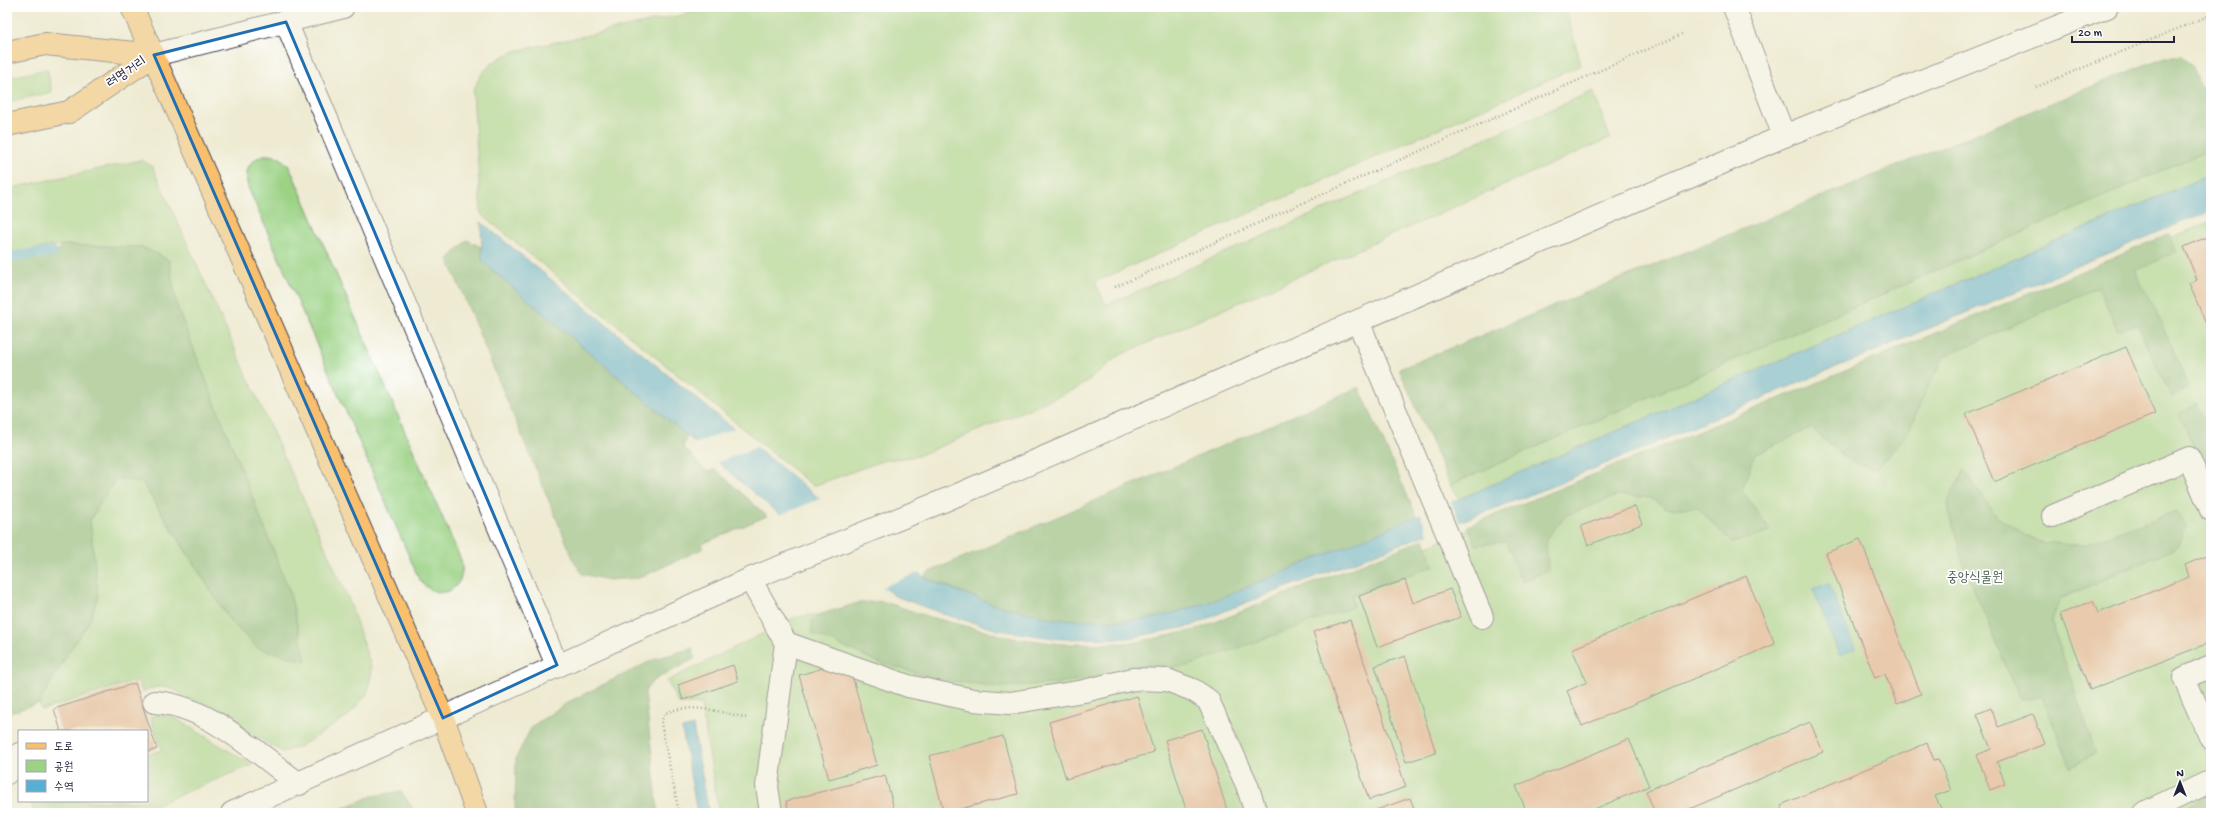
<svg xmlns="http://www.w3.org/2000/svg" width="2218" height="820" font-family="'Gochi Hand','Poor Story',sans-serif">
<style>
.green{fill:#9bd284;stroke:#5e7a60}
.forest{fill:#7cb472;stroke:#4f6b56}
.water{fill:#57afd4;stroke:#3c6888}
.pier{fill:#efebd3}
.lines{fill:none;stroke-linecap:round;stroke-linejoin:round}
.stream{stroke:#57afd4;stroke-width:10}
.building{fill:#e2a27c}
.minor-casing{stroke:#414052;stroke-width:24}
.major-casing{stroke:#414052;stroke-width:24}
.path{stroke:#414052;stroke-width:2.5;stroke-dasharray:1 3;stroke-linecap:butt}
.minor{stroke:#fff;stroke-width:22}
.major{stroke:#f9bf6d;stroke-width:22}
.marked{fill:none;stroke:#1f6fb2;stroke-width:3;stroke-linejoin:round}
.labels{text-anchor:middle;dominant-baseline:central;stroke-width:3.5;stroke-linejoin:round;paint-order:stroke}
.street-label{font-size:14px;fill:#22223b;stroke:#fff}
.park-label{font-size:14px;fill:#4c6055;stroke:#fff}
</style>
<rect width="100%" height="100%" fill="#fff"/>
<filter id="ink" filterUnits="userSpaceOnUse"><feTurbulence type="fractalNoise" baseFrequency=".025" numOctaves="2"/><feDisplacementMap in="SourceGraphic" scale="8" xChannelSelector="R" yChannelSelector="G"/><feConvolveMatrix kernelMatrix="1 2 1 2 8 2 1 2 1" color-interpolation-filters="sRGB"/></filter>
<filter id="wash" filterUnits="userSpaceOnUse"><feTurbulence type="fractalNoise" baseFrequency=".012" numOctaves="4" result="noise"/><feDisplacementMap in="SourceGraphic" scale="16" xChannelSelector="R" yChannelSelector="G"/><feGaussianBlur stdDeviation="0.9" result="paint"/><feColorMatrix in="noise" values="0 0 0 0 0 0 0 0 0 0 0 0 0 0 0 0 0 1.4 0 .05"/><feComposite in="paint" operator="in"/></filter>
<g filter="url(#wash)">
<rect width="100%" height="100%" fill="#efebd3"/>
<g class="green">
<path d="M719,7h846l16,58 -486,217 11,23 487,-214 17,47 -492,218 -38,31 -162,69 -33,4 -72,26 -332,-272 -8,-122c9,-24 19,-31 42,-41z"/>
<polygon points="47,69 52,92 7,102 7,78"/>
<polygon points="2211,149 2211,174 1459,499 1450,485"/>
<path d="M264,155c13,0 19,3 26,13l171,392c7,31 -24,44 -42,19l-171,-392c-4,-17 1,-26 16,-32z"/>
<polygon points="141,160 152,166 349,600 372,670 367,694 348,716 301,746 283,752 169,687 157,687 142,692 137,680 42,710 39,703 68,653 89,622 98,596 90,520 116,478 142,483 231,622 257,648 306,660 289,590 177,307 169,260 142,247 61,245 7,253 7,189"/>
<polygon points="2211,221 2211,813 719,813 701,704 679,704 667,681 796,617 874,608 926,622 1066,648 1133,647 1195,633 1597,482"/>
<polygon points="161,714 175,718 252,765 135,813 34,813 31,801 147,801 147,755 162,750 150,717"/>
</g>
<g class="forest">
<polygon points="2164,57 2181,57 2192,65 2211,111 2211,149 1450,485 1399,369"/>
<polygon points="2170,234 2177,252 2134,271 2155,309 2189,388 2171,396 2137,324 2118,331 2098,287 1945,356 1928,386 1908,433 1875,470 1847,459 1811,428 1755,454 1742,490 1770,531 1732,543 1697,507 1668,509 1650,498 1619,495 1565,516 1546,539 1548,570 1522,582 1506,542 1476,545 1468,526 1807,387"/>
<polygon points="467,240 481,247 482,261 687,436 683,447 707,472 715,469 767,516 702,544 702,549 639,578 609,580 582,574 574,561 448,259"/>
<polygon points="61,245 142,247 169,260 177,307 289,590 306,661 257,648 231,622 143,483 116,478 90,520 98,596 89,622 68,653 39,703 7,714 7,261 57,255"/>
<polygon points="1359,387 1417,517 1216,600 1156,618 1122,621 1055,619 995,605 923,577 929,572"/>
<polygon points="2197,404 2211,434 2211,483 2179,414"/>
<polygon points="1964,470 1997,517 2039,542 2084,545 2176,511 2186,526 2179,546 2060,599 2051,621 2096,753 2071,767 2042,697 2020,699 1964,566 1947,503"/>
<polygon points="1424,539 1434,566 1352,595 1353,607 1188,666 1119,673 1053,684 999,687 937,679 878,662 812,633 812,621 824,613 858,603 882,601 930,617 1013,638 1063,644 1132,643 1195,630"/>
<polygon points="693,648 694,659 653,681 645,691 658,812 517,813 515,808 516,758 532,726 570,701 655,659"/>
<polygon points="401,791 416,813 331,813 372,796"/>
<polygon points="2211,794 2211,813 2174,813"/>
</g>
<g class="water">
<polygon points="2211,174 2211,210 1543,490 1227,610 1192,626 1128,638 1060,639 998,630 943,614 895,596 774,510 482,261 481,222 811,492 928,580 995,605 1055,619 1122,621 1156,618 1216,600 1459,499"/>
<polygon points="1829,583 1855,649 1839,655 1813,589"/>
<polygon points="693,726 709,813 697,813 682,729"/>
</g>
<g class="pier">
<polygon points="735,428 757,447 716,463 694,444"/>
<polygon points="822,498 920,572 880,588 778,516"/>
<polygon points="1450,500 1460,523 1429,535 1420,513"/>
</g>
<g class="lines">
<polyline class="stream" points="7,257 53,252"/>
</g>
<g id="blocks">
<g class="building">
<polygon points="2207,237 2211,247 2211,336 2189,283 2197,280 2184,247"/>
<polygon points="2126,347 2155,414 1994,482 1966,414"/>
<polygon points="1635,506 1642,524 1588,545 1581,526"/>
<polygon points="1860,539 1921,694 1897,704 1885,674 1875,678 1826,553"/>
<polygon points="2211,554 2211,642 2090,690 2060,614 2093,601 2098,613 2189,577 2185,565"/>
<polygon points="1746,576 1775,644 1582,726 1567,691 1587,682 1572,649"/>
<polygon points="1405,580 1413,603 1450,589 1461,617 1377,647 1359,596"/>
<polygon points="1350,620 1406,787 1369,800 1313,632"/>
<polygon points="1405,656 1436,753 1406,762 1375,666"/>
<polygon points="733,665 738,681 683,700 678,685"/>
<polygon points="827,667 852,675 877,765 829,779 799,675"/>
<polygon points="135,683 157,749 147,752 147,731 61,731 54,709"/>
<polygon points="1137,696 1154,752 1066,779 1049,722"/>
<polygon points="1991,708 1998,727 2033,714 2045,744 1997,762 2005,784 1990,790 1977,755 1991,749 1977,714"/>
<polygon points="1810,722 1823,752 1680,813 1655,813 1646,791"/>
<polygon points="1202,729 1227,810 1218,813 1187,813 1165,740"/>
<polygon points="1003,736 1018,794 944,813 929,756"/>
<polygon points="1629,739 1649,786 1585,813 1527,813 1516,786"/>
<polygon points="1927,743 1934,760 1938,759 1951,790 1935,796 1943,813 1784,813 1781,805"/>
<polygon points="885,775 895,813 789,813 786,801"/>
<polygon points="1410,798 1416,813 1368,813"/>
</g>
</g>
</g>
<g filter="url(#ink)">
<use href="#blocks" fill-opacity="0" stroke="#414052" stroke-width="1"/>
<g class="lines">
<defs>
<g id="minor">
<polyline points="1734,7 1784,136"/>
<polyline points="286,22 557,665"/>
<polyline points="154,55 343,7"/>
<polyline points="1358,321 1482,617"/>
<polyline points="2053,516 2189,458 2211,510"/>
<polyline points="750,579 786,643 767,786 771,813"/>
<polyline points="786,643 908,686 973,700 1010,703 1084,691 1133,679 1167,680 1193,690 1208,700 1247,785 1256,813"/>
<polyline points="2211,666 2184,678 2211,739"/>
<path d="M154,702c54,3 103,51 145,82"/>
<polyline points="7,773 9,763 19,754"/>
<polyline points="232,813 750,579 948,499 1784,136 2107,7"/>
<polyline points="2144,813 2211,781"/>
</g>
<g id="major">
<polyline points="132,7 443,718 477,813"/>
<polyline points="7,52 45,44 154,55"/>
<polyline points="7,125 69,112 154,55"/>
</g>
</defs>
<use href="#minor" class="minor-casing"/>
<use href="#major" class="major-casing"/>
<g class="path">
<polyline points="2036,87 2211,15"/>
<polyline points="1115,287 1682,34"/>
<path d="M679,813l-18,-90 3,-9c24,-13 59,-1 84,4"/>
</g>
<use href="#minor" class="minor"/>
<use href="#major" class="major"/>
</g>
</g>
<path d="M0 0H2218V820H0ZM286,22l271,643 -114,53 -289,-663z" fill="#efebd3" fill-opacity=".55" fill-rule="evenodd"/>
<path class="marked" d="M286,22l271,643 -114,53 -289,-663z"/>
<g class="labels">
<g class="street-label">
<text transform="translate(127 73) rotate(-34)">려명거리</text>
</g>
<g class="park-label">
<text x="1975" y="578">중앙식물원</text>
</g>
</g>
<rect width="2218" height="820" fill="none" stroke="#fff" stroke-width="24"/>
<rect x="18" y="730" width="130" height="72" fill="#ffffff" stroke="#a7a7b1"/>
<rect x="26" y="743" width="20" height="6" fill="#f9bf6d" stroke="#a7a7b1"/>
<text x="54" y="750" font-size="12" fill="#22223b">도로</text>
<rect x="26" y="760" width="20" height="12" fill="#9bd284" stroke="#a7a7b1"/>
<text x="54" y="770" font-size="12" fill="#22223b">공원</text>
<rect x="26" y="780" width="20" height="12" fill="#57afd4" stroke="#a7a7b1"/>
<text x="54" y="790" font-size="12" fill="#22223b">수역</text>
<g transform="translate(2180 782)" stroke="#ffffff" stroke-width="3" paint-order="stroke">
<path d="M0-3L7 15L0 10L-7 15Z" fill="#22223b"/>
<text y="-6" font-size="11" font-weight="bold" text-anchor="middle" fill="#22223b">N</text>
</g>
<path d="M2072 36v6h102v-6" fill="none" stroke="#22223b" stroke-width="2"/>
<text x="2078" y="36" font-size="12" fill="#22223b" stroke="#ffffff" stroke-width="3" paint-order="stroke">20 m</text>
</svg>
